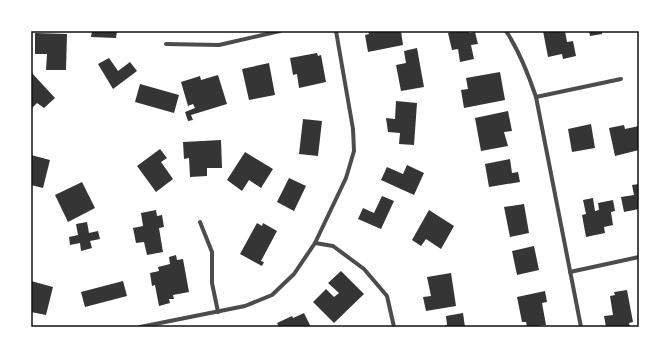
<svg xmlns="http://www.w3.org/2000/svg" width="670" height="358" font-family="Merriweather,serif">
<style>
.building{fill:#353535}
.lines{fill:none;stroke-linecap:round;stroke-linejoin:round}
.minor{stroke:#4c4c4c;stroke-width:4}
.neatline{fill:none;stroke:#111;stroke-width:1.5}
</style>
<rect width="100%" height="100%" fill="#fff"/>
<g class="building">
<polygon points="92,31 117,31 116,38 91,37"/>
<polygon points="368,31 401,31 403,45 368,52 365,35 369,34"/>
<polygon points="454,31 469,31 469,33 475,32 478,44 471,45 474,59 460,62 458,49 452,50 448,33"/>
<polygon points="543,31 565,31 567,42 573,41 576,56 563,59 562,54 548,57"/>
<polygon points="589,31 602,31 602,34 590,36"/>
<polygon points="35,33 67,34 66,70 46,70 47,54 35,54"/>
<polygon points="417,48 424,87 401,91 396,65 406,63 404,51"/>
<polygon points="317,53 318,56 321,55 326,82 299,88 297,74 293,75 290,58"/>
<polygon points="109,58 118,71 130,62 137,71 113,89 98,64"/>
<polygon points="269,63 275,95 249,100 242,69"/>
<polygon points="31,72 55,98 44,108 37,103 32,108 31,107"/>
<polygon points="500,72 505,100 464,108 461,90 468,89 466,78"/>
<polygon points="218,75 227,104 191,115 193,120 188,121 185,112 195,108 193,104 188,106 181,82 200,76 201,80"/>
<polygon points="140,84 179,95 174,113 135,102"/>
<polygon points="396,101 417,103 414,145 399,144 400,133 388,132 386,118 395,119"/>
<polygon points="508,111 512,131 504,132 508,146 481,151 475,118"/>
<polygon points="303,119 322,121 318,156 299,154"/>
<polygon points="591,124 595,148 572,152 568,129"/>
<polygon points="624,125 625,129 639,126 639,150 615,156 609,128"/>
<polygon points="221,140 222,168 207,168 207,176 190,177 189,158 184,159 183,142"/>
<polygon points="160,149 167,158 161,162 173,179 156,192 137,166"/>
<polygon points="245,152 273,169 261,188 249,180 242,191 227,180"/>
<polygon points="31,155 50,160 43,188 31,185"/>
<polygon points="510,159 512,173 518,172 520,182 489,187 485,164"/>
<polygon points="407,165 424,173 414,195 381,180 387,167 403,174"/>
<polygon points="289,178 306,186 294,211 277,202"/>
<polygon points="82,182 95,208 68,222 55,195"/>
<polygon points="639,184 639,209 624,212 621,197 634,195 632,185"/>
<polygon points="382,196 394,201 381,229 358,219 363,208 374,213"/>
<polygon points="593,198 595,211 599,210 598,203 613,200 615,211 611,212 613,225 604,227 605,233 586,237 582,215 586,214 583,200"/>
<polygon points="524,204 529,233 510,237 504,207"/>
<polygon points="156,210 157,216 162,215 164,227 159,228 163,252 147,255 144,242 136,243 133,228 143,226 141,213"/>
<polygon points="429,210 454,226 441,249 426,239 421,246 412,240"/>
<polygon points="87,222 89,233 98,231 100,239 90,241 92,248 81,251 80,243 70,245 69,237 78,235 76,224"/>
<polygon points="257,223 262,226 263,223 277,231 261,261 264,262 262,266 240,254"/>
<polygon points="534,246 539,270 517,275 512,251"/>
<polygon points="176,255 177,260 183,259 189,292 173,295 174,299 169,299 170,303 159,306 155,285 152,286 150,273 159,271 158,267 170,264 169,257"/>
<polygon points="341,271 364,294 334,323 313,302 326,289 334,297 339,293 328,283"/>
<polygon points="451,273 456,306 426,311 423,297 431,296 427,277"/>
<polygon points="31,281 53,287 46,315 31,312"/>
<polygon points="123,281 127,296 85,307 81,292"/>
<polygon points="627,290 633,322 629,323 630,327 606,327 604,316 613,315 610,296 615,295 614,292"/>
<polygon points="545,291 547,302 542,303 546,325 527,327 526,322 522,322 517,297"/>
<polygon points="304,313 311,327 279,327 277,323 292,316 293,318"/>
<polygon points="463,313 465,327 441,327 447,325 446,316"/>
</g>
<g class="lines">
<g class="minor">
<path d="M506,31c14,21 22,42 30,66l45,230"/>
<polyline points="166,44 219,45 280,31"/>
<polyline points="536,97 621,79"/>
<polyline points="200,222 212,252 212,283 218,312"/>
<polyline points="315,243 333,246 364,269 387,296 394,327"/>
<polyline points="570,272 639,257"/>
<polyline points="140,327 245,306 272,295 294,274 315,243 346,178 354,151 353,129 336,31"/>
</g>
</g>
<rect width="670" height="358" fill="none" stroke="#ffffff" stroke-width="64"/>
<rect x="32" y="32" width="606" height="294" class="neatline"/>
</svg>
